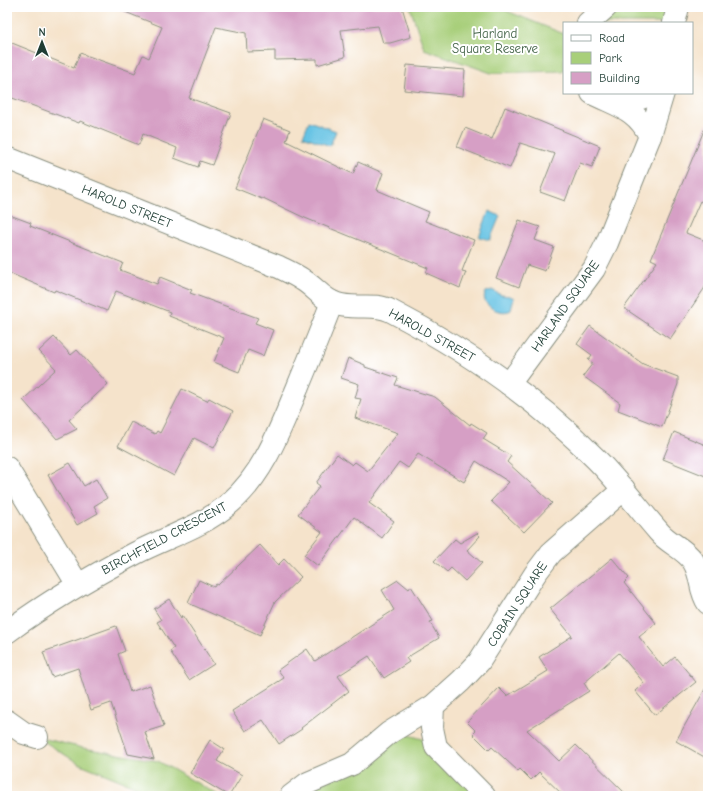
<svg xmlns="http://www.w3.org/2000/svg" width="715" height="803" font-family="'Comic Neue',sans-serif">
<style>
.green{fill:#a8cf7a;stroke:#648657}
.water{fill:#66c3e4;stroke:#42808c}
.building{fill:#d69fc5}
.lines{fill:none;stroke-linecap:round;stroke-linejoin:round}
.minor-casing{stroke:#8a9080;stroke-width:24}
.minor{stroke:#fff;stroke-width:22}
.labels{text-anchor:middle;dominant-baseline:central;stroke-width:4;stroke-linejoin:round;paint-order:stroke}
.park-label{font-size:13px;fill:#416246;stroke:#fff}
.street-label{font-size:13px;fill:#1f3d34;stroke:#fff}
</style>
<rect width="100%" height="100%" fill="#fff"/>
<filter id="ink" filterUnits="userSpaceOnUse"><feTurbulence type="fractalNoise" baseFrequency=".025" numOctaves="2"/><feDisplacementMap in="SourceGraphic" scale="8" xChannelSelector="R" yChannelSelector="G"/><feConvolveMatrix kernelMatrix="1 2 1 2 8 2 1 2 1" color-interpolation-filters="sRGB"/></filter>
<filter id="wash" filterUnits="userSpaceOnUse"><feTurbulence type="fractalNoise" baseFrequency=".012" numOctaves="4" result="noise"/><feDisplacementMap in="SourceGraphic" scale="16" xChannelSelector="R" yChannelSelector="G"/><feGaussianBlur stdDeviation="0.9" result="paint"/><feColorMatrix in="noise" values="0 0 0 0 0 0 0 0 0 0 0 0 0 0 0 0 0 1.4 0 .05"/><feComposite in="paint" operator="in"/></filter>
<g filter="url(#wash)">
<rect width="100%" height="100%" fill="#f5e3cb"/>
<g class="green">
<polygon points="410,7 497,7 564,34 564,71 491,73 424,49"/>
<polygon points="606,7 678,7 674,23 588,23"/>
<polygon points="405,734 426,740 484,796 291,796"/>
<polygon points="37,737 83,748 158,761 220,796 159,796 78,763"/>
</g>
<g class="water">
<polygon points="309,121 336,131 330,146 303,136"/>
<polygon points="489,211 500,216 490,240 479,237"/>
<path d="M492,290l9,5 9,1 4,2 -3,12c-10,6 -33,-5 -25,-18z"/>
</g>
<g id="blocks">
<g class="building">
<polygon points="113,7 402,7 411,37 390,43 383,43 378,26 341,30 345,57 317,65 317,59 275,60 275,51 247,52 246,33 216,27 189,98 231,113 212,165 200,161 198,167 174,158 177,148 143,134 139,145 80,121 79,123 7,96 7,41 74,68 80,53 135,73 143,55 149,58 162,27"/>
<polygon points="407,65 465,70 463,96 404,90"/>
<polygon points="505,107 600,146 592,167 580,163 565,201 540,192 555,154 520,143 510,168 457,147 465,128 492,139"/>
<polygon points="263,119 290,130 286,141 353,174 358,162 383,173 377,190 429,212 425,221 474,240 462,271 466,272 460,288 426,273 428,268 305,218 263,198 262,199 235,188"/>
<polygon points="707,123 708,205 700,201 686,233 708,242 708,281 704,289 670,339 624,308 657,262 651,259"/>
<polygon points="7,214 31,223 30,226 123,263 120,270 157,284 160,277 192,290 190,293 258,318 255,323 273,330 263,356 248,350 239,372 214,362 224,338 169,316 170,312 116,291 107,311 55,290 54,292 7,272"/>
<polygon points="519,220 540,227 535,240 554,247 545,271 527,265 519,287 496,278"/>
<polygon points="590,326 643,364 678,377 678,384 662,427 618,410 620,403 583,376 593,363 588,360 592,355 577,344"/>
<polygon points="54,337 71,355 77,350 108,384 69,420 77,429 57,439 23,400 56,369 39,351"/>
<polygon points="348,358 365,365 365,367 398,378 395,385 435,397 470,425 471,423 487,433 483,439 511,456 507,462 552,503 524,532 491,501 509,482 476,461 464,482 418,454 408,468 399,462 369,503 394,521 382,538 354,517 318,566 304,555 322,532 298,514 320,486 316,483 337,454 352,465 355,462 368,471 398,433 355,418 361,399 355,398 359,384 341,378"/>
<polygon points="182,389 207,401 209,398 233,411 214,448 194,438 174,476 118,446 131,422 155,434 157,431 160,433"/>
<polygon points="674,432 708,446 708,477 663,459"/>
<polygon points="70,463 84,486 96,479 107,498 94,506 98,513 77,525 48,475"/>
<polygon points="477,533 480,536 467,550 482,563 465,581 451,568 447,572 434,561 455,539 460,543"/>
<polygon points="260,545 278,565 284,559 301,577 275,602 260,635 188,603 199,580 214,587 216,584 218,585"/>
<polygon points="612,558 629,578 624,583 656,623 639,637 663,667 675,657 696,682 655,715 635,691 644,683 619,653 584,683 589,691 527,730 559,761 576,745 628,796 564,796 539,772 531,780 520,769 518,771 492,747 489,750 473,734 476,731 467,722 499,688 507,696 548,671 539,657 572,636 550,609"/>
<polygon points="398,580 409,589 411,586 433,621 430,622 439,638 406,658 409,662 384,678 369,656 338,676 349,691 301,728 302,729 279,744 263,720 245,731 232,711 284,678 278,670 307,649 315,661 394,610 382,590"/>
<polygon points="169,599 181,618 182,615 214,664 189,680 170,651 174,648 157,622 161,620 154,609"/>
<polygon points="116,626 125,651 118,654 130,692 150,685 164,726 145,732 154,759 128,754 111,703 91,710 78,668 52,677 43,652"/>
<polygon points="708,684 708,759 676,741"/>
<polygon points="210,740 224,749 217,761 242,775 229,796 190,773"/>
</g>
</g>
</g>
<g filter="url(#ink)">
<use href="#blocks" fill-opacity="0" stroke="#8a9080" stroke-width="1"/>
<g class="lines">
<defs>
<g id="minor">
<polyline points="588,23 606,7"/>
<polyline points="674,23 678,7"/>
<path d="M592,93c25,13 44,15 58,43"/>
<polyline points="615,102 633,101 655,93"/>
<path d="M7,158l272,109c8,4 17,8 24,13 13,8 19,19 34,24 17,6 37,-2 54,7 75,39 145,87 205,148 23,23 42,49 63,73 10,12 25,16 34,29 9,13 6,29 15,42"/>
<polyline points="509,384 594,269 607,243 650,136 663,93"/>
<polyline points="7,468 78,585"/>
<path d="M7,632c41,-30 85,-56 129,-79 31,-16 68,-27 94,-50 34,-29 50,-74 67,-114 12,-29 24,-58 35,-87"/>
<polyline points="433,706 432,728 436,747 484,796"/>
<polyline points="7,721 24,733 37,737"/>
<polyline points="291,796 308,783 352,764 389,733 433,706 461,681 479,662 535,574 551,553 624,489"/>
</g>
</defs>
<use href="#minor" class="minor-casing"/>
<use href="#minor" class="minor"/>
</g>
</g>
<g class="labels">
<g class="park-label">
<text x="495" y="33">Harland<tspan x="495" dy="15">Square Reserve</tspan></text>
</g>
<g class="street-label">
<text transform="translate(127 206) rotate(22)">HAROLD STREET</text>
<text transform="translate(565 306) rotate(-55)">HARLAND SQUARE</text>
<text transform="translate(432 335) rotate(29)">HAROLD STREET</text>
<text transform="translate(164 538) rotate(-28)">BIRCHFIELD CRESCENT</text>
<text transform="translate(517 604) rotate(-57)">COBAIN SQUARE</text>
</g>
</g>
<rect width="715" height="803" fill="none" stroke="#fff" stroke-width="24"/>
<rect x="563" y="22" width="130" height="72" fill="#ffffff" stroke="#a5b1ae"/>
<rect x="571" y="35" width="20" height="6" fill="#ffffff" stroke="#a5b1ae"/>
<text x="599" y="42" font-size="12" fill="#1f3d34">Road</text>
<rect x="571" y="52" width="20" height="12" fill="#a8cf7a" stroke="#a5b1ae"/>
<text x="599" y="62" font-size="12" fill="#1f3d34">Park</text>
<rect x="571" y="72" width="20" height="12" fill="#d69fc5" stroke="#a5b1ae"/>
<text x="599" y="82" font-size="12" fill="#1f3d34">Building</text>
<g transform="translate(42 42)" stroke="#ffffff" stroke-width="3" paint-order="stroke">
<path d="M0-3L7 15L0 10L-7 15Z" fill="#1f3d34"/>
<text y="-6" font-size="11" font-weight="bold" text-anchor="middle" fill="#1f3d34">N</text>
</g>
</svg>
